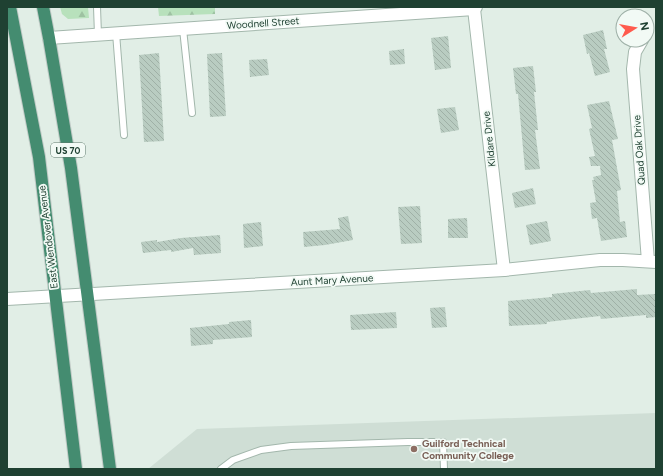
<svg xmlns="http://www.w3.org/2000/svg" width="663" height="476" font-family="Figtree,sans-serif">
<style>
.built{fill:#cfded5}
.forest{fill:url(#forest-firs)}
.building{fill:url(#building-back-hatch)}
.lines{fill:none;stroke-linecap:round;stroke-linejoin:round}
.service-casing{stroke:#a3b7ac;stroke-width:8}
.minor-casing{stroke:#a3b7ac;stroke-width:14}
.trunk-casing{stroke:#c0cac6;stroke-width:14}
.service{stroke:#fff;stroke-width:6}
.minor{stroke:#fff;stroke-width:12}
.trunk{stroke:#448c70;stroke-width:12}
.education-dot{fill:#8d6e63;stroke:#f2faf5;stroke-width:1.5}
.labels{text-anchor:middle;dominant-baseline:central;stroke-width:3.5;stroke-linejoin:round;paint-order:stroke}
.shield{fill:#f2faf5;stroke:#5e786c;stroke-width:1}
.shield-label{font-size:9px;font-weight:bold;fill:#1f4132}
.street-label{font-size:10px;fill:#1f4132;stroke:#f2faf5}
.education-label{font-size:10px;font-weight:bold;fill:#785e54;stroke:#f2faf5;text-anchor:start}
</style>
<defs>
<pattern id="forest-firs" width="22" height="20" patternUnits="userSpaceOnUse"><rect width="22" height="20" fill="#b8e1bc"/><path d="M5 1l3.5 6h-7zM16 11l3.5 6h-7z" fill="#9ec2a2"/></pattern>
<pattern id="building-back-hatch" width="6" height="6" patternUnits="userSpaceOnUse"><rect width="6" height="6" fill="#b9ccc1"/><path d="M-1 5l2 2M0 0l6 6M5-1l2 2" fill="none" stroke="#9fb0a6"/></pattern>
</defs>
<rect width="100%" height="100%" fill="#e1eee6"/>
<polygon class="built" points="656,413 656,469 148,469 197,429"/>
<g class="forest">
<polygon points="60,7 88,7 89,18 68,19 62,14"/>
<polygon points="158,7 215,7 215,14 159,16"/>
</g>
<g class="building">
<polygon points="603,30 607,49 604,49 610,72 595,76 589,53 587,54 583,35"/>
<polygon points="448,36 451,68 435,70 431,38"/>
<polygon points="404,49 405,64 390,65 389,51"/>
<polygon points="159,53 164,141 144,142 139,55"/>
<polygon points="222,53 226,116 210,117 207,54"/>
<polygon points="267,59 269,75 250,77 249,60"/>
<polygon points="533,66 536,92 534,92 538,130 535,130 540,169 525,170 518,94 516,94 513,68"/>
<polygon points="609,101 618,139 612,140 621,190 617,191 620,222 625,221 627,237 601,241 597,218 592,219 590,203 596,202 592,180 594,180 593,177 601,175 600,166 591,166 589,157 595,156 589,129 592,128 587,105"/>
<polygon points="455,107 459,130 441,133 437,109"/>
<polygon points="533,188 536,204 515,208 512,193"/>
<polygon points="420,206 422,243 401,244 398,207"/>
<polygon points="348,216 353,240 325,245 304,247 303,232 340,229 338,218"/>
<polygon points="467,218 468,238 448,238 448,219"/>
<polygon points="547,221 551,241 530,245 526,225"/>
<polygon points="261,222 263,246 244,248 243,224"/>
<polygon points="220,235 221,253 194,255 193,248 171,252 171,250 143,253 141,242 157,240 157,242 181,238"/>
<polygon points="637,289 637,295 656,294 656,317 646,318 646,315 601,319 600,316 547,322 547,324 509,326 508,301 552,297 552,294 590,290 591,293"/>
<polygon points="445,307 447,327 432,328 430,308"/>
<polygon points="396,312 397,328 351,330 350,315"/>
<polygon points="251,320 252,337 213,340 213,344 191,346 190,328 229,324 229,322"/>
</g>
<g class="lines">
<defs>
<g id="service">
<polyline points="97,7 98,35"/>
<polyline points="183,29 192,113"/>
<polyline points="116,33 124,135"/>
<polyline points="221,469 233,460 261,450 291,446 408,442 443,442 444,469"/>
</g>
<g id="minor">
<polyline points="474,9 504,270"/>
<polyline points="49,38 474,9 476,7"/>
<polyline points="642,40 635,52 633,69 648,261"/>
<polyline points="7,299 504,270 600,260 623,260 656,262"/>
</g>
<g id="trunk">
<polyline points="10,7 39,157 76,469"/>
<polyline points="43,7 49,38 71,168 110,469"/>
</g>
</defs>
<use href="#service" class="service-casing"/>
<use href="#minor" class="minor-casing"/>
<use href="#trunk" class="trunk-casing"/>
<use href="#service" class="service"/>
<use href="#minor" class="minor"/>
<use href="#trunk" class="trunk"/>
</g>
<circle class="education-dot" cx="414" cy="449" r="4"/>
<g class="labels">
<rect class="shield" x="51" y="143" width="34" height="14" rx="3"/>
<g class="shield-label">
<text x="68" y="150">US 70</text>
</g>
<g class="street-label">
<text transform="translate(263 23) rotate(-4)">Woodnell Street</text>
<text transform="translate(489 139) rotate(-96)">Kildare Drive</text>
<text transform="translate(639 150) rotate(-94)">Quad Oak Drive</text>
<text transform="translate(48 237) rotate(-97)">East Wendover Avenue</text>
<text transform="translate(332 280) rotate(-3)">Aunt Mary Avenue</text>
</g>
<g class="education-label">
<text x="422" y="443">Guilford Technical<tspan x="422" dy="12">Community College</tspan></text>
</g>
</g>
<rect width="663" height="476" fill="none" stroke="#1f4132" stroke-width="16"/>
<g transform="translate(635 28) rotate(79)"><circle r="19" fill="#f2faf5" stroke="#9eb0a7"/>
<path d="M0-3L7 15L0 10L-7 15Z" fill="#ff5b4e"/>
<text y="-6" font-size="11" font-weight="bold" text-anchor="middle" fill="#1f4132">N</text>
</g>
</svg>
